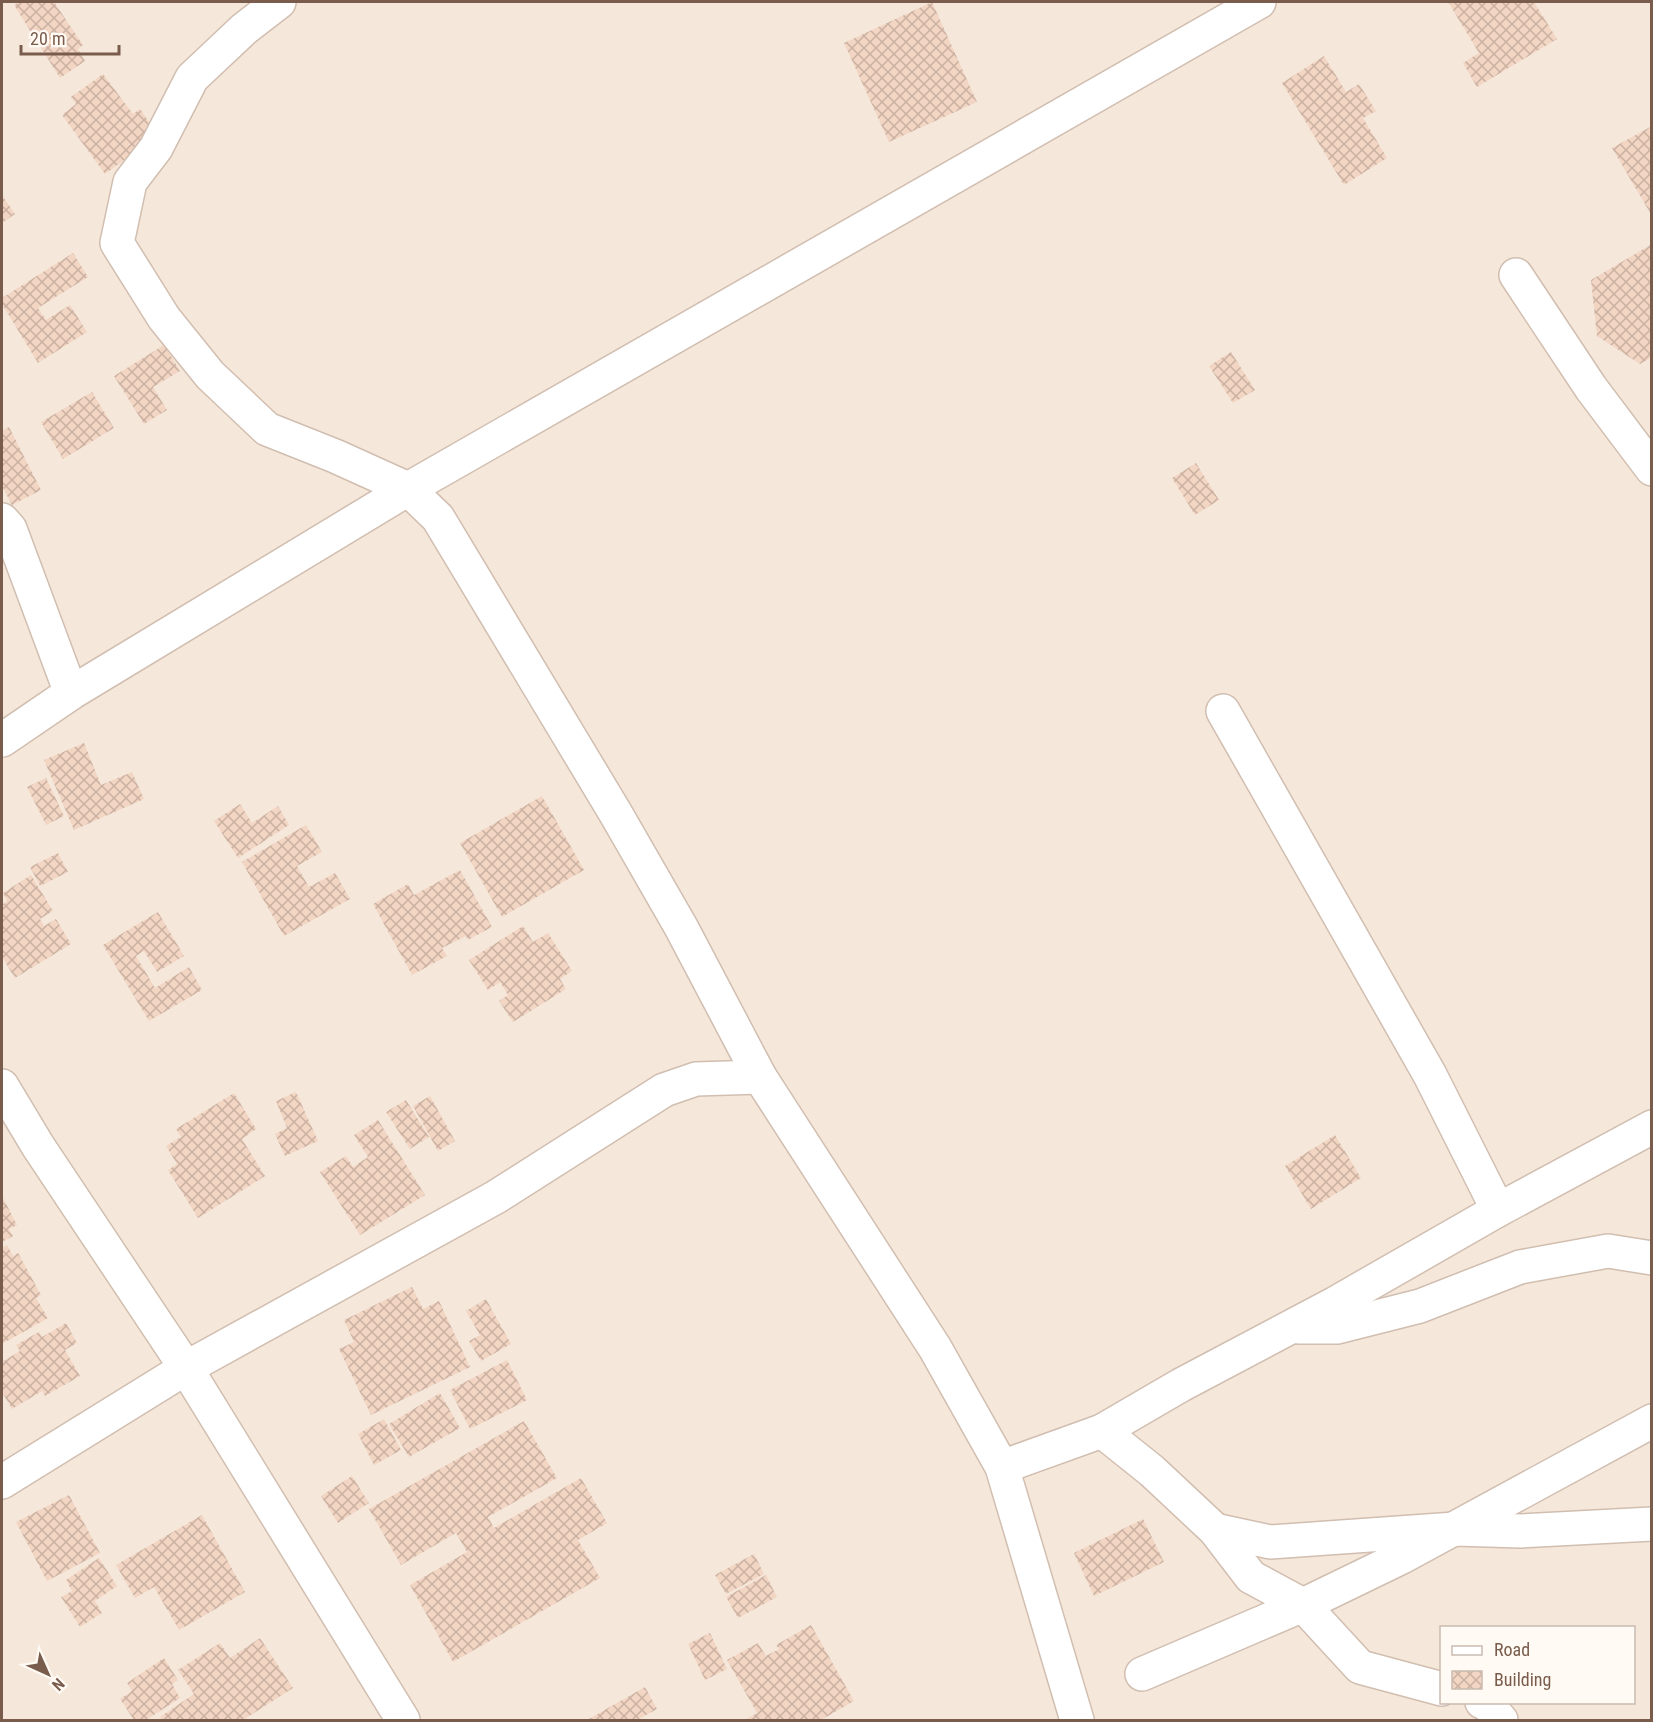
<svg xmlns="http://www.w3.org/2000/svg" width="1653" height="1722" font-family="'Roboto Condensed',sans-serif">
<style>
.residential{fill:#f5e8da;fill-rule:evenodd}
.building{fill:url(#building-cross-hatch)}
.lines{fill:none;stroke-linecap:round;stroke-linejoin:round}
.minor-casing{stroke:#d1beb0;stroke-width:36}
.minor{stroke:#fff;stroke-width:33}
</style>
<defs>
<pattern id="building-cross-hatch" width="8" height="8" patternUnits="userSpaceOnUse" patternTransform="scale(1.5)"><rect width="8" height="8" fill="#f3d5c3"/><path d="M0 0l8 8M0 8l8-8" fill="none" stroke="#cab0a1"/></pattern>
</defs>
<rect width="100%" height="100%" fill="#fdf6ec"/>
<path class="residential" d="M2,2h1649v1718h-1649zM1442,1628h192v74h-192z"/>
<g class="building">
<polygon points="20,2 54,2 83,45 78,49 85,61 60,78 14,5"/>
<polygon points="932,2 977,102 889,142 844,43"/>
<polygon points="1448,2 1534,2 1557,39 1477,87 1463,63 1479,53"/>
<polygon points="1324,56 1346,92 1359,84 1376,111 1363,118 1387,158 1344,185 1282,83"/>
<polygon points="103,74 133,114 140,109 158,135 105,174 62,115 76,104 71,97"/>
<polygon points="1652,126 1652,216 1612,148"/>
<polygon points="2,195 15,214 2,223"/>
<polygon points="1652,244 1652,357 1640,364 1597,336 1591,280"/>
<polygon points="73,253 88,277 38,308 46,320 70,305 87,332 38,363 2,304 2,298"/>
<polygon points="164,345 180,371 153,387 167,410 144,424 114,376"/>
<polygon points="1231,352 1255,390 1233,403 1209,366"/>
<polygon points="92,392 114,428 63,459 41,422"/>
<polygon points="9,427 41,490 12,505 2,486 2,431"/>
<polygon points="1196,463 1219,500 1195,515 1172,478"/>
<polygon points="84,743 101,785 132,772 144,799 74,830 44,760"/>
<polygon points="46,778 64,816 46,825 27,787"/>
<polygon points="542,796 584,870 502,917 460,843"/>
<polygon points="240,804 252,823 278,806 289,825 238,858 214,821"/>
<polygon points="306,825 322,852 297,866 309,887 335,873 350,899 284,936 242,862"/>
<polygon points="58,853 68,872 40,886 30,867"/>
<polygon points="460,870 492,927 468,940 466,936 442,948 447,956 412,975 373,904 408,884 414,895"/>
<polygon points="31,875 53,911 40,919 44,926 56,919 71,944 15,978 2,957 2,905 7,901 3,893"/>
<polygon points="158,912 184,956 157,972 144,951 136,956 155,988 189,967 202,990 149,1021 103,945"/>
<polygon points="523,926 533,942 548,933 572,971 560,979 566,989 513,1022 499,1001 508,995 500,982 488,990 469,960"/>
<polygon points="296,1092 318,1141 285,1156 275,1134 287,1128 276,1101"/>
<polygon points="234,1093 256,1129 242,1139 265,1176 198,1218 168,1170 177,1164 166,1146 181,1137 176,1129"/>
<polygon points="430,1096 455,1141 438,1151 413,1106"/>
<polygon points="406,1100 429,1137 410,1149 386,1112"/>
<polygon points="378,1120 425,1195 360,1235 320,1172 346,1156 353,1167 368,1157 354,1135"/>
<polygon points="1335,1135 1361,1178 1311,1209 1285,1166"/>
<polygon points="2,1196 17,1225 9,1229 13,1236 2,1242"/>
<polygon points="7,1245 13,1256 18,1253 41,1295 36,1298 48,1318 2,1344 2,1248"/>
<polygon points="412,1287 423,1309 439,1301 470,1367 371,1415 339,1349 354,1342 344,1320"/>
<polygon points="486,1299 511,1344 481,1361 469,1341 480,1335 466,1311"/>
<polygon points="66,1323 77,1343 65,1350 80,1376 45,1396 42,1391 12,1409 2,1392 2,1362 20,1351 16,1345 39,1332 42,1337"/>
<polygon points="507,1360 527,1400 470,1429 450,1390"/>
<polygon points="440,1393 460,1428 409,1457 389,1424"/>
<polygon points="384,1419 401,1450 374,1465 358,1434"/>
<polygon points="524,1421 557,1478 488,1517 494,1528 581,1478 607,1523 578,1540 600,1578 453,1662 410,1585 467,1552 456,1533 401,1565 369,1509"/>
<polygon points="352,1476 369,1503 338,1523 321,1496"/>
<polygon points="69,1495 100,1553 47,1581 16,1522"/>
<polygon points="202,1515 245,1592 179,1630 154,1587 135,1598 116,1565"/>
<polygon points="1143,1519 1164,1562 1094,1596 1074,1553"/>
<polygon points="754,1554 764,1574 726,1594 715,1575"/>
<polygon points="99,1558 117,1586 95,1601 102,1613 80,1627 61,1597 72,1591 66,1580"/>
<polygon points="766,1575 777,1597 738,1618 726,1597"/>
<polygon points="811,1625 854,1701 821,1720 745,1720 757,1713 727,1660 758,1643 766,1656 779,1649 776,1645"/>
<polygon points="710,1633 727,1669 705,1680 688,1644"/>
<polygon points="260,1638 293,1688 243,1720 162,1720 160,1717 194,1694 178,1670 220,1643 230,1658"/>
<polygon points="164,1658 178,1680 172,1684 180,1698 146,1720 134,1720 120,1699 132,1691 127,1683"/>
<polygon points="645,1687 657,1709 637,1720 587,1720"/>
</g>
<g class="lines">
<defs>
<g id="minor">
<polyline points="279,2 244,29 192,78 156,148 130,182 117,243 164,318 210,375 267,429 335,456 408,489 438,518 616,814 681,927 760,1077 935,1348 1002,1467 1077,1720"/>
<polyline points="1516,275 1591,388 1652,469"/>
<polyline points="2,520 10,529 71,693"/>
<polyline points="1223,711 1430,1075 1498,1210"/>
<polyline points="2,740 71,693 408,489 1259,2"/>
<polyline points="2,1086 38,1146 186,1368 403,1720"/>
<polyline points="1299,1327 1337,1327 1420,1306 1520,1267 1608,1251 1652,1258"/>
<polyline points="1102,1431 1152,1471 1215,1530 1251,1577 1303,1605 1360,1667 1442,1689"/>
<polyline points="1002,1467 1102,1431 1181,1385 1334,1304 1498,1210 1652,1127"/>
<polyline points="2,1482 186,1368 496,1197 664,1090 696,1079 760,1077"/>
<polyline points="1215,1530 1270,1542 1455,1529 1521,1531 1652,1524"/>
<polyline points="1142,1674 1303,1605 1402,1557 1652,1421"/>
<polyline points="1482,1702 1487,1704 1501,1720"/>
</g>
</defs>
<use href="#minor" class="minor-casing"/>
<use href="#minor" class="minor"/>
</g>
<rect width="1653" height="1722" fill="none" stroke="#7a5c4d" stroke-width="6"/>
<rect x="1440" y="1626" width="195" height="78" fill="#fffaf3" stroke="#cabbb1" stroke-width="1.5"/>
<rect x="1452" y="1646" width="30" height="9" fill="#ffffff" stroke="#cabbb1" stroke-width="1.5"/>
<text x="1494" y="1656" font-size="18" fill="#7a5c4d">Road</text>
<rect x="1452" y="1671" width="30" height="18" fill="url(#building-cross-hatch)" stroke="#cabbb1" stroke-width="1.5"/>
<text x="1494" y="1686" font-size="18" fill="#7a5c4d">Building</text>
<g transform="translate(48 1674) rotate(135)" stroke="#fffaf3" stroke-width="4.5" paint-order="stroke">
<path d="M0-4.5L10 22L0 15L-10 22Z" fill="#7a5c4d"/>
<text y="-9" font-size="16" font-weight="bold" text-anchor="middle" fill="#7a5c4d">N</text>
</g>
<path d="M21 45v9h98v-9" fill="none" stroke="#7a5c4d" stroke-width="3"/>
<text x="30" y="45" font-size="18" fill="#7a5c4d" stroke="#fffaf3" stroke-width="4.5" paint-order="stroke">20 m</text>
</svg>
